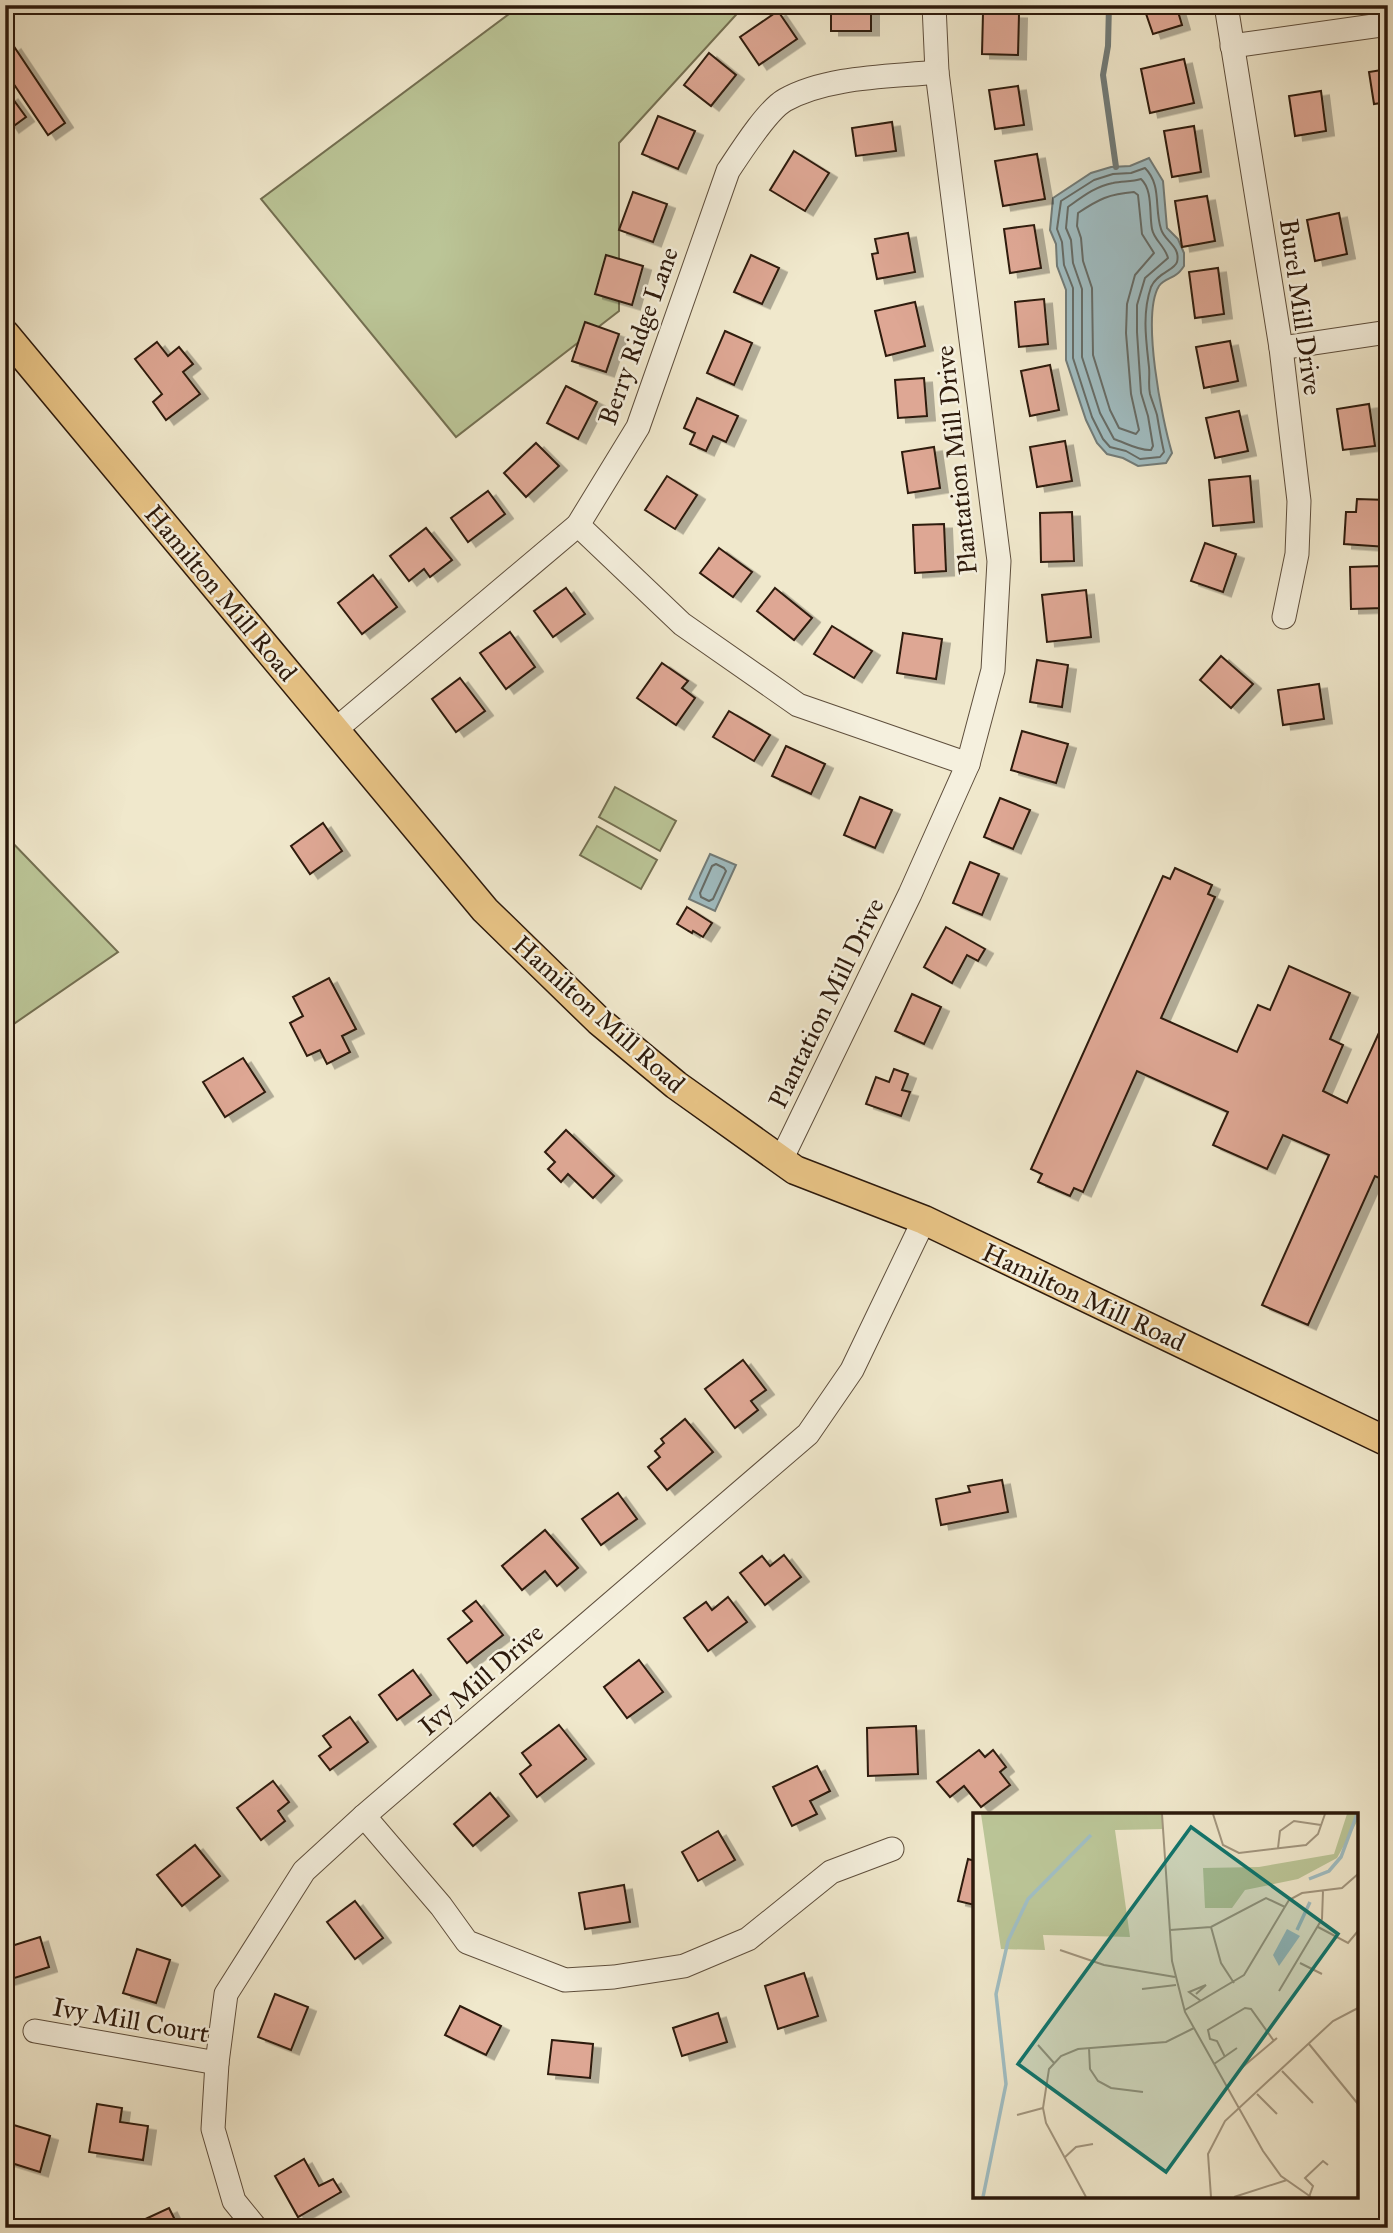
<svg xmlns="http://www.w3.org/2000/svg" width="1393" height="2233" font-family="'IM FELL Great Primer',serif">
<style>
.green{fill:#bbc597;stroke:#747052;stroke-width:2}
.water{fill:#a0bdc2;stroke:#727c79;stroke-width:2}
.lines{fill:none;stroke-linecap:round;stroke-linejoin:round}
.shore{stroke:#666c67;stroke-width:2}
.stream{stroke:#727c79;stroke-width:6}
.building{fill:#dea794;stroke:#2d1a0c;stroke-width:2;filter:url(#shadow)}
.minor-casing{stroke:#5e4e3c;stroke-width:25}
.major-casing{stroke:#2d1a0c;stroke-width:31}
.minor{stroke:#f5f0de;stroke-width:23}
.major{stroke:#e8c486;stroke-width:28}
.labels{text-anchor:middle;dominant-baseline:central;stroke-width:5;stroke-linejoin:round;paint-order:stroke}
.street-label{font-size:26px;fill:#2d1a0c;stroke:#f5f0de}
.inset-river{fill:none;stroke:#a0bdc2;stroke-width:3.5}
.inset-road{fill:none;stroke:#a2967f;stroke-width:2}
.view{fill:#0f766e;fill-opacity:0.15;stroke:#0f766e;stroke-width:3.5}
.inset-edge{fill:none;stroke:#2d1a0c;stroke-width:3.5}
</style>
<defs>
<filter id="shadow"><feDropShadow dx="8" dy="4.5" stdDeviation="0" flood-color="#0004"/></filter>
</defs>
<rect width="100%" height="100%" fill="#f0e8cc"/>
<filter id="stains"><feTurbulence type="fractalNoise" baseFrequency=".00286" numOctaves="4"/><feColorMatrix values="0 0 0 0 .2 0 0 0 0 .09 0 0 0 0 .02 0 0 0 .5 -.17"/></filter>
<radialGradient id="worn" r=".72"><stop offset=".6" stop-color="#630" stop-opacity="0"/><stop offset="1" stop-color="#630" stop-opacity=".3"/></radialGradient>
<g class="green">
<polygon points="521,5 745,5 619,143 619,311 456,437 261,199"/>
<polygon points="615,787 676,821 660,851 599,817"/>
<polygon points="597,826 657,860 641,889 580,855"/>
<polygon points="5,835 118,952 5,1030"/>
</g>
<g class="water">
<path d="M1149,158l14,23 4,47 11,11 6,14v13c-2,3 -4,6 -7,8 -6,5 -13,5 -18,12 -18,29 3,134 13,167l-6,10 -28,3 -15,-8 -16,-4 -10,-11 -11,-23 -20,-60v-70l-9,-24 -1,-22 -6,-14 3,-32 38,-25 20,-6 19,-1z"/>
<polygon points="710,854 736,865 715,911 689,899"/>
</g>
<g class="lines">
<g class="shore">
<path d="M1145,168c17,17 9,40 16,61 3,12 20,17 16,33 -2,8 -20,11 -26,25 -9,26 -5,53 -2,80 1,9 -1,18 1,27 2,7 5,14 7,21 2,12 4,24 7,37l-4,5 -20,2 -14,-8 -16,-4 -7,-8 -11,-22 -19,-59v-70l-9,-23 -2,-23 -5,-13 4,-28 33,-21 19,-6 18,-1z"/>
<path d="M1141,179c12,11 8,34 11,50 2,11 13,17 16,29l-23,20 -8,27v27l4,61 7,23 5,30 -2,4c-12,1 -25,-7 -37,-11l-14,-26 -18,-56v-68l-9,-26 -2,-23 -5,-12 2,-21c14,-10 28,-21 45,-24 10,-2 19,-1 28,-4z"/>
<path d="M1134,192l4,3 4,39 12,19 -19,22 -8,29 -1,29 5,61 8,36 -3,4 -17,-6 -9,-18 -17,-55 -1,-67 -9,-27 -2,-23 -4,-12 1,-13c21,-14 31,-19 56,-21z"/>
<polygon points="716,864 724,868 726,871 713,899 709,901 701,897 700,893 712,866"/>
</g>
<polyline class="stream" points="1109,5 1108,46 1103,75 1116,167"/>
</g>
<g class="building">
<rect x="831" y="5" width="40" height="26"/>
<polygon points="1143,5 1176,5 1182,25 1153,34"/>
<polygon points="778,11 797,39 759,65 740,37"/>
<polygon points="983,13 1019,14 1018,55 982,54"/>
<polygon points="13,45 65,123 48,135 5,71 5,51"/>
<polygon points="709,53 736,75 711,106 684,85"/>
<polygon points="1184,59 1194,103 1150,113 1141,69"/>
<polygon points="1388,69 1388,102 1374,104 1369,72"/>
<polygon points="1018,86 1024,125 995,129 989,90"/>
<polygon points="1321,91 1326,131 1295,136 1289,96"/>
<polygon points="10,95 26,117 11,128 5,119 5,98"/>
<polygon points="658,116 695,131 678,169 642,154"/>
<polygon points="892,122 896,151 856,156 852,128"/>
<polygon points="1194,126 1201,172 1172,177 1164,131"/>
<polygon points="794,151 829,173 805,211 770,190"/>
<polygon points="1037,154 1045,199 1003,206 995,161"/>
<polygon points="633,192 667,204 653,242 619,230"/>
<polygon points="1207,196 1215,241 1182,247 1175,201"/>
<polygon points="1339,213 1347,254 1315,261 1307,220"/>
<polygon points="1034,225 1041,268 1010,273 1004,229"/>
<polygon points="908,233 915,272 877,279 872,254 878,253 875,239"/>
<polygon points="606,255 643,266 632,305 595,294"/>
<polygon points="751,255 779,268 762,304 734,292"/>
<polygon points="1218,268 1224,314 1195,318 1189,272"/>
<polygon points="1044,299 1048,344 1019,347 1015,302"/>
<polygon points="915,302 925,346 886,356 875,311"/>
<polygon points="585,322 619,334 606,372 572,361"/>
<polygon points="725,331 752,343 734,385 707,373"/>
<polygon points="1230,341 1238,381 1204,388 1196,347"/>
<polygon points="157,342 168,356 179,347 193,364 183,372 200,394 166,420 153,402 162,394 135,359"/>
<polygon points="1050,365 1059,410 1030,416 1021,371"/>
<polygon points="924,378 927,416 898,418 895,380"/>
<polygon points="566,386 597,402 578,439 547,423"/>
<polygon points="697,398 738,416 726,442 713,436 706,451 690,444 695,433 684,428"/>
<polygon points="1369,404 1375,446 1343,450 1337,409"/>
<polygon points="1239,411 1248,451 1215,458 1206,418"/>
<polygon points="1065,441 1072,481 1037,487 1030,447"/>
<polygon points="536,443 559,466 526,497 504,473"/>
<polygon points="934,447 940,488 908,493 902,452"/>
<polygon points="667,476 697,495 675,529 645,510"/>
<polygon points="1250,476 1254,522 1213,526 1209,480"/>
<polygon points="488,491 505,514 468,542 451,518"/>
<polygon points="1357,499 1388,500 1387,547 1344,544 1346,512 1356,512"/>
<polygon points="1072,512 1074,561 1041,562 1040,513"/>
<polygon points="944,524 946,571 915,573 913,525"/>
<polygon points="426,528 452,560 430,577 424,569 409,581 390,556"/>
<polygon points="1205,543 1236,554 1223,592 1191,581"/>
<polygon points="719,548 752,572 733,597 700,573"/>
<polygon points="1382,566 1383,608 1351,609 1350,567"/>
<polygon points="373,575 397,607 362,634 338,603"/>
<polygon points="566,588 585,614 553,637 534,611"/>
<polygon points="775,588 812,618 794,640 757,611"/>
<polygon points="1086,590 1091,637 1047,642 1042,595"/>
<polygon points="832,626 872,651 854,678 814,654"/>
<polygon points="510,632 535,667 506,689 480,653"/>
<polygon points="903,633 942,639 936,679 897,673"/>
<polygon points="1221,656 1253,684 1231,708 1200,680"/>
<polygon points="1037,660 1068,665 1062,707 1030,702"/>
<polygon points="662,663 688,681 682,688 695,698 676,725 637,698"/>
<polygon points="460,678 485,711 456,732 432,699"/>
<polygon points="1319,684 1324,719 1283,725 1278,690"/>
<polygon points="729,711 770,735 754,761 713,737"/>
<polygon points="1022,731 1068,744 1056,783 1011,770"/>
<polygon points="786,746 825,764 811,794 772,776"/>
<polygon points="860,797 892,810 875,848 844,835"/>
<polygon points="1000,798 1030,810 1013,849 984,837"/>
<polygon points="323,823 342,851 310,874 291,846"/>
<polygon points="970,862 999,874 982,915 953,903"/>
<polygon points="1175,868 1212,885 1208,894 1215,897 1161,1018 1237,1052 1258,1005 1270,1010 1289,966 1350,993 1330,1039 1343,1045 1323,1091 1347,1103 1388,1013 1388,1182 1375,1176 1308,1325 1262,1305 1329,1155 1283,1135 1267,1169 1213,1145 1228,1112 1137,1071 1083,1192 1074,1188 1070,1196 1038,1182 1042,1174 1031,1169 1163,876 1170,879"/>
<polygon points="687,907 712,923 703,937 693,931 692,933 677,924"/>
<polygon points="946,927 985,949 978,961 967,955 952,983 924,967"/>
<polygon points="329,978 356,1029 342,1036 350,1052 327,1064 320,1050 307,1056 290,1023 303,1016 293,997"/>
<polygon points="912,994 941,1007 924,1044 895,1031"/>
<polygon points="243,1058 265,1092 225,1117 203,1082"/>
<polygon points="894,1069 908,1074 902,1090 910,1092 901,1116 866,1104 876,1077 889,1082"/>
<polygon points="566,1130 614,1176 593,1198 568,1174 561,1182 548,1169 555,1162 545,1152"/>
<polygon points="743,1360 766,1390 751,1401 758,1410 735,1428 705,1389"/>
<polygon points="685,1419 713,1452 667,1490 648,1467 660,1457 655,1451 664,1443 661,1439"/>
<polygon points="1002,1480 1008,1512 941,1525 936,1499 970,1492 968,1486"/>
<polygon points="618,1493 637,1519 601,1545 582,1519"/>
<polygon points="545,1530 578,1568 557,1586 545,1571 522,1590 502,1566"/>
<polygon points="784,1555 801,1577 765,1605 740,1573 762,1556 770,1566"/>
<polygon points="728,1597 747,1622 708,1651 684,1618 706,1602 712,1610"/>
<polygon points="476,1601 503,1635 467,1663 448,1639 472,1621 463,1611"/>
<polygon points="639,1660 663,1692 627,1718 604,1687"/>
<polygon points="413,1670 431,1695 397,1720 379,1695"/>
<polygon points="350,1717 368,1742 330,1770 319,1756 331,1747 323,1736"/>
<polygon points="559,1725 586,1759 537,1797 520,1774 531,1765 522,1753"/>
<polygon points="916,1726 918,1774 868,1776 867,1728"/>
<polygon points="979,1750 985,1757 993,1750 1006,1767 1000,1772 1010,1785 981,1807 964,1786 950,1797 937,1782"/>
<polygon points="817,1766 830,1791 810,1801 817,1814 792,1826 773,1787"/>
<polygon points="273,1781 289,1802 278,1811 285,1821 261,1840 237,1808"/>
<polygon points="490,1793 509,1816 473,1846 454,1824"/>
<polygon points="718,1831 735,1860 698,1881 682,1852"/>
<polygon points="195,1845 220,1876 182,1906 157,1875"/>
<polygon points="968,1859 975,1861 975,1905 958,1901"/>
<polygon points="624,1885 630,1922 585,1929 579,1893"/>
<polygon points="355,1901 383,1938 355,1959 327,1922"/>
<polygon points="40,1937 49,1967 5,1981 5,1948"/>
<polygon points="137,1949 170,1960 156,2003 123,1993"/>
<polygon points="804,1973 818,2016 778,2029 765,1986"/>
<polygon points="275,1994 308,2007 291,2050 258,2037"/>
<polygon points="460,2006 501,2026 486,2055 445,2035"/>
<polygon points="718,2013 727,2042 682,2056 673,2028"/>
<polygon points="552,2040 593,2044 590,2078 548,2074"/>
<polygon points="97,2104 122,2108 120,2122 148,2126 143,2160 89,2152"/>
<polygon points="7,2123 50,2136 40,2172 5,2161"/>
<polygon points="304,2159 319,2186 333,2179 341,2192 298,2217 275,2176"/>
<polygon points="169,2208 179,2228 126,2228"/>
</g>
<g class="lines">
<defs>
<g id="minor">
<polyline points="1226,5 1281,348 1299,501 1297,554 1284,617"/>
<polyline points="1232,46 1388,24"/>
<polyline points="1281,348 1388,332"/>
<polyline points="578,525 682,624 798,705 968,764"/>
<path d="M335,730l243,-205 60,-98 90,-256c12,-18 39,-61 57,-71 43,-24 104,-23 152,-28"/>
<polyline points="781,1160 910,894 968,764 993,670 999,561 937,72 934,5"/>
<polyline points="364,1816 441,1906 467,1942 565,1980 614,1977 684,1966 748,1939 831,1872 892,1849"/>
<polyline points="35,2031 217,2063"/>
<polyline points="256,2228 234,2201 213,2129 217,2063 226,1994 304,1871 364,1816 808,1434 852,1370 924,1220"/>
</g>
<polyline id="major" points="5,334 485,910 599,1021 676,1085 795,1170 924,1220 1388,1442"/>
</defs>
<use href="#minor" class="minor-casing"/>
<use href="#major" class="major-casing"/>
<use href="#minor" class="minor"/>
<use href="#major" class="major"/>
</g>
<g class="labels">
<g class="street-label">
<text transform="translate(1301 307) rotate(82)">Burel Mill Drive</text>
<text transform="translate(638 336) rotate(-70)">Berry Ridge Lane</text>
<text transform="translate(956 460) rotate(-96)">Plantation Mill Drive</text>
<text transform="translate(221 593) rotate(50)">Hamilton Mill Road</text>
<text transform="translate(826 1003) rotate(-64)">Plantation Mill Drive</text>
<text transform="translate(599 1014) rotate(42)">Hamilton Mill Road</text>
<text transform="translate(1084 1297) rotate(25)">Hamilton Mill Road</text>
<text transform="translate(481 1679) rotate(-41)">Ivy Mill Drive</text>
<text transform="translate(131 2020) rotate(10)">Ivy Mill Court</text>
</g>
</g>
<g transform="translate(973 1813)">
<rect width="385" height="385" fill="#f0e8cc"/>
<path d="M8,1h182v15l-48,1 15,107 -87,-2 2,15 -44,-1zM374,1h11v6l-21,38 -39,21 -53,11 -13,18h-27l-2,-40 56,-1 75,-13z" fill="#bbc597"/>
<path d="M314,116l13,7 -21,30 -6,-11z" fill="#a0bdc2"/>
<path class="inset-river" d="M336,66l20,-8 12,-14 16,-43M324,117l13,-28M10,384l23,-113 -10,-90 12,-53 20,-42 63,-64"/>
<path class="inset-road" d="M189,1l10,147 13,51 78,139 18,25 30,21M240,1l10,31 16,8 67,-8 12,-11 7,-20M305,35l2,-17 14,-10 27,4M238,114l10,36 13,20M345,114l30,16 10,-12M197,117l41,-3 55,-29 19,9M87,137l44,15 71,12M327,150l22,11M169,176l34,-4M306,178l43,-72 1,-28M223,181l10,-9 -17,7 12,9M212,197l59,-35 45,-75 13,-7 40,-5 16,-14M336,231l49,60M65,232l16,18M116,235l1,21 8,12 13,7 32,4M252,244l-8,-16 -7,-2 -2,-9 37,-22 6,1 23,32M241,251l23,-16M266,257l38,-32M309,258l31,32M284,281l20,20M44,302l26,-7M91,345l12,-11 17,-3M113,384l-40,-74 -3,-15 6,-39 12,-13 17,-7 88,-7 28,-14M238,384l-3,-43 17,-33 108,-100 25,-13M261,384l53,-17M336,384l4,-11 -8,-8 18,-17 5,4"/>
<path class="view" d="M218,14l147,107 -172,238 -148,-108z"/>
<rect width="385" height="385" class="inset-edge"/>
</g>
<rect width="1393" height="2233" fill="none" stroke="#f0e8cc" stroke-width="28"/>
<rect x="7" y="7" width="1379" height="2219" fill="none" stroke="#2d1a0c" stroke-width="3.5"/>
<rect x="14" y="14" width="1365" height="2205" fill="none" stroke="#2d1a0c" stroke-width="2"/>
<rect width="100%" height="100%" filter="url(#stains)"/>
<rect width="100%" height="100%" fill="url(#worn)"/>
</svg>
